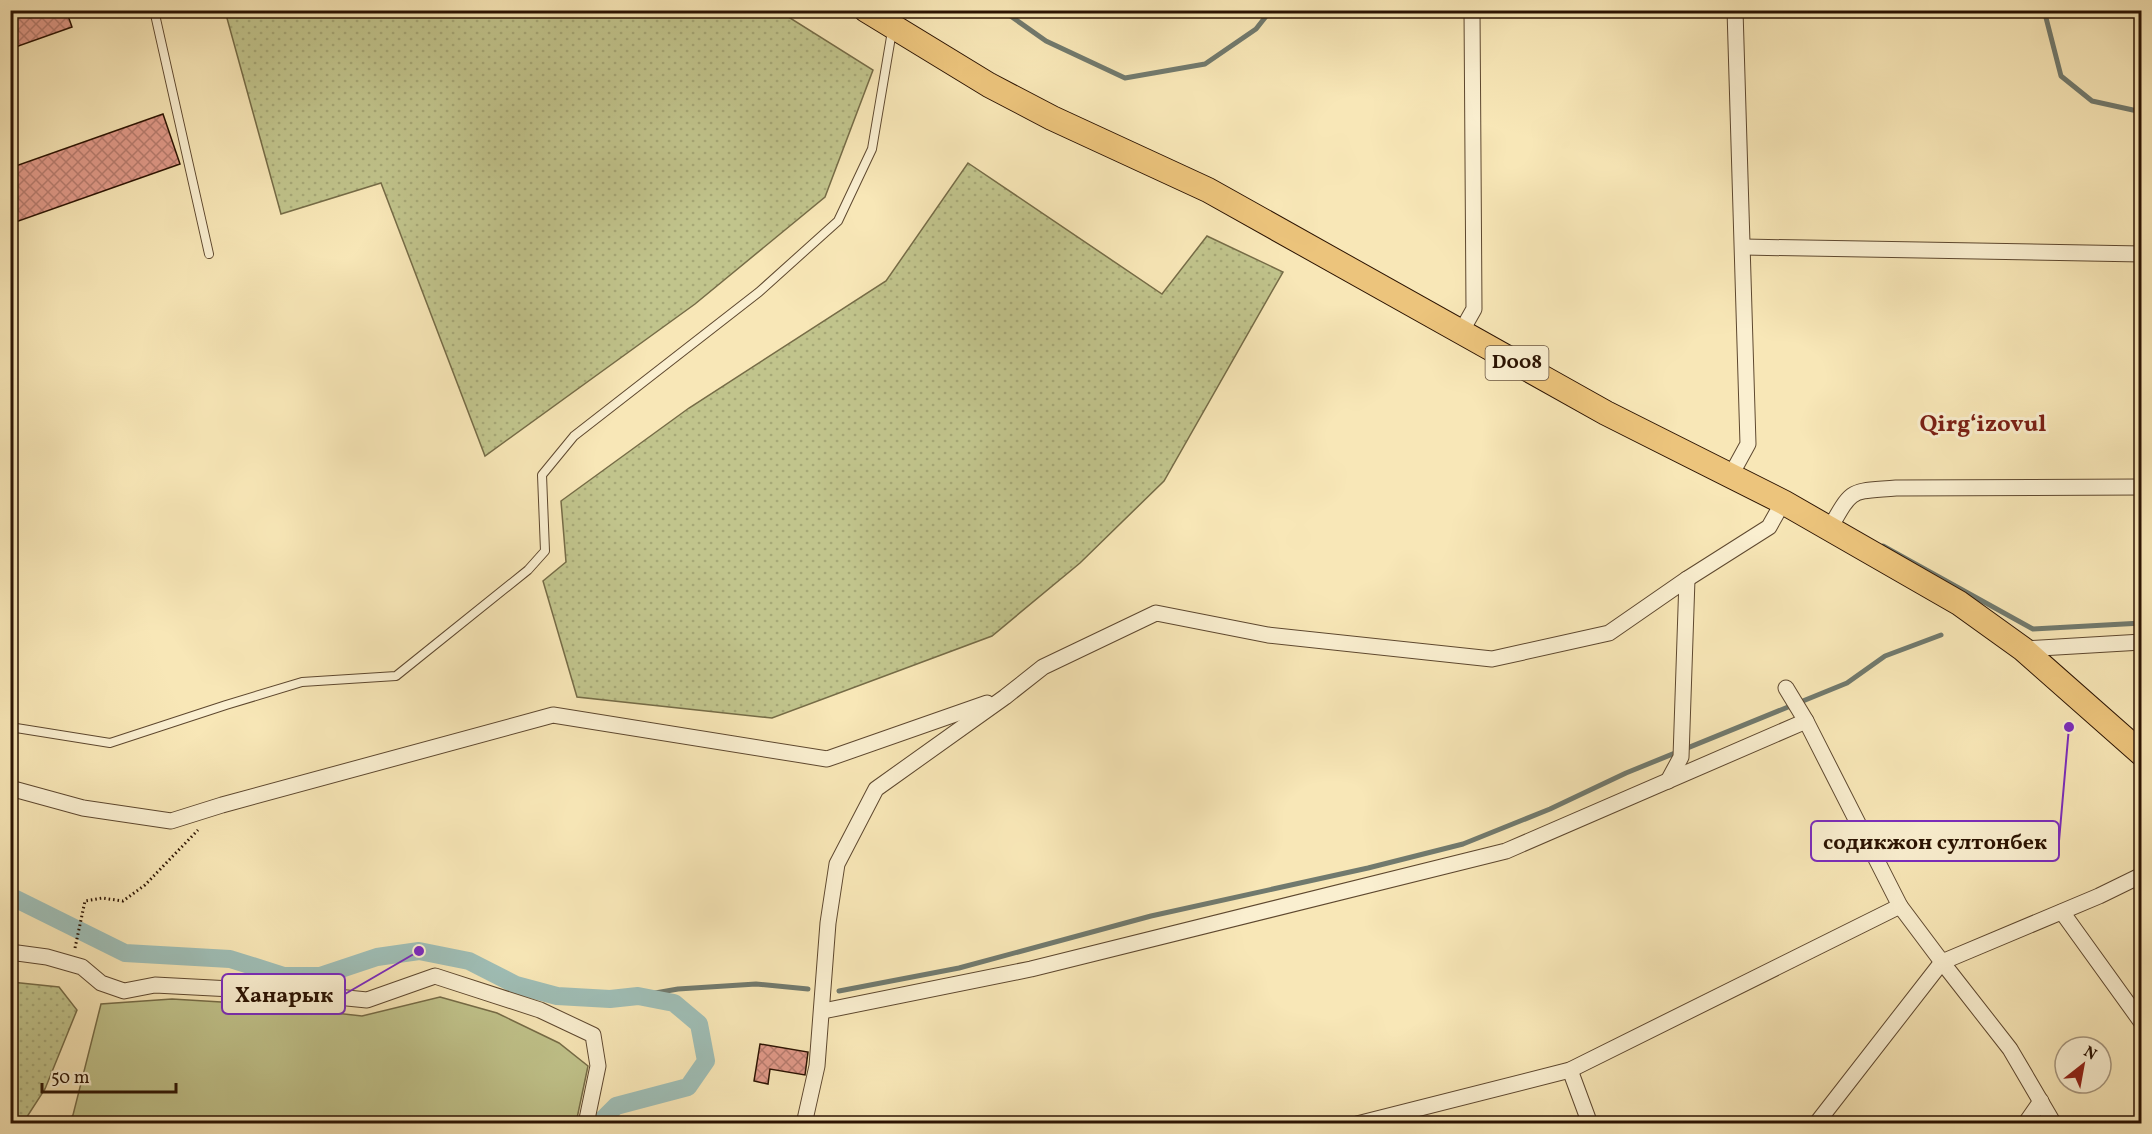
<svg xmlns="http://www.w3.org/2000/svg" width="2152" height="1134" font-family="Vollkorn,serif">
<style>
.grass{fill:url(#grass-dots);stroke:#766c47;stroke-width:1.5}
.garden{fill:#c1c48c;stroke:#766c47;stroke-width:1.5}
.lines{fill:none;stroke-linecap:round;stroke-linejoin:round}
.stream{stroke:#717a6e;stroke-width:5}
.canal{stroke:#9fbeb6;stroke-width:18}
.building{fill:url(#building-cross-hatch);stroke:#2b1302;stroke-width:1.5}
.lane-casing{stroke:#5e482f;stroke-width:10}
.street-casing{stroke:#5e482f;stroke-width:17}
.primary-casing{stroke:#2b1302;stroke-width:26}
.path{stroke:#2b1302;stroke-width:3;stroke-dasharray:1.5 3;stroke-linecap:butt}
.lane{stroke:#faefd0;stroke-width:8}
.street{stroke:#faefd0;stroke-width:15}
.primary{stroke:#ecc47c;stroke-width:24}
.labels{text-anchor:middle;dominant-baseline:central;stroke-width:6;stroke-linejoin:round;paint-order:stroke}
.shield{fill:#faefd0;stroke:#695540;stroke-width:1.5}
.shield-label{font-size:20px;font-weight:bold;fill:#2b1302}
.quarter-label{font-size:24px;font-weight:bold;fill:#7a1f14;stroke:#faefd0}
.leader{fill:none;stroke:#7b2cbf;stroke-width:2}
.callout-dot{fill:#7b2cbf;stroke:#faefd0;stroke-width:2}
.callout{fill:#faefd0;stroke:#7b2cbf;stroke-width:2}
.callout-label{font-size:22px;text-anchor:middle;font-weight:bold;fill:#2b1302}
</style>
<defs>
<pattern id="grass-dots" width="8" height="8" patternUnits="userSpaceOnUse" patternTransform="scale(1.5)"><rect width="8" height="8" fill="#c1c48c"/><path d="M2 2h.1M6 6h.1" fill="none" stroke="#a6a877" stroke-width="1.8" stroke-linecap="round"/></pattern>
<pattern id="building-cross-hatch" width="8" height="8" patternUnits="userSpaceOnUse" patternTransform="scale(1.5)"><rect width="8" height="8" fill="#e19a8a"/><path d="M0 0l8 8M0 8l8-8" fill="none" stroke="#b77c6f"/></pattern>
</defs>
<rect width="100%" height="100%" fill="#f8e7b7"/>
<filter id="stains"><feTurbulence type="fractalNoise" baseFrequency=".00333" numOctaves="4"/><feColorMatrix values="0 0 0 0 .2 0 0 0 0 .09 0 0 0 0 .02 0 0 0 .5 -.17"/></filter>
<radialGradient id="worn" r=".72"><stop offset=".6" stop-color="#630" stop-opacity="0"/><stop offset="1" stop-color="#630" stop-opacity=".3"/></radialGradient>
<g class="grass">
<polygon points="225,11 779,11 873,70 825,197 695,304 485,456 381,183 281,214"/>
<polygon points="968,163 1162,294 1207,236 1283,272 1164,481 1080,563 992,636 772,718 577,697 543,581 566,562 561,501 689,408 886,281"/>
<polygon points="11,982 59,987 77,1010 45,1089 23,1123 11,1123"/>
</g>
<polygon class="garden" points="440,997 497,1013 559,1043 588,1066 576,1123 67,1123 73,1115 101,1004 172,999 254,1004 362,1016"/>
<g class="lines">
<g class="stream">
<polyline points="1002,10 1046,41 1125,78 1205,64 1256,29 1271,10"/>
<polyline points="2044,10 2061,76 2092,101 2142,112"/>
<polyline points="1883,546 2033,629 2142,623"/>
<polyline points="839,991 959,968 1151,916 1368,868 1463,844 1550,809 1626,773 1847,683 1885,656 1941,635"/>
<polyline points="638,996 678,989 756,984 808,989"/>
</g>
<polyline class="canal" points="10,896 125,953 230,959 284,976 320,976 377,957 419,951 469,961 516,985 557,996 610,999 638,996 674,1003 699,1024 706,1061 688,1087 616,1106 602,1120 603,1124"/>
</g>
<g class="building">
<polygon points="10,10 66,10 72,27 10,49"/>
<polygon points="163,114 180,164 10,224 10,168"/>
<polygon points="760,1044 808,1052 805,1075 770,1069 768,1084 754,1081"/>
</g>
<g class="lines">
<defs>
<g id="lane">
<polyline points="154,10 209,254"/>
<polyline points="10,727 110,743 226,705 302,682 396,676 528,570 545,551 542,475 574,436 759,292 838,221 872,149 892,31"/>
</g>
<g id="street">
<polyline points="1744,247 2142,254"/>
<polyline points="1461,332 1474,309 1472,10"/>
<polyline points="1731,475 1748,444 1735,10"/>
<path d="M1830,528c23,-41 20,-36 66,-40l246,-1"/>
<polyline points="2023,649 2142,642"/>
<polyline points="1786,688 1806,721 1900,906"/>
<polyline points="1668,781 1681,757 1687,579"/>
<polyline points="10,788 83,808 171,821 222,805 553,715 827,759 987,703"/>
<polyline points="2062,912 2142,1023"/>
<polyline points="10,952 47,957 82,967 101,983 124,991 155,985 287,992 367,1000 435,976 540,1010 593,1035 598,1066 586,1124"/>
<polyline points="823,1011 1031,969 1506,851 1806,721"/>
<polyline points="1570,1070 1590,1124"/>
<polyline points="804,1124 817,1066 828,923 837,864 876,789 1005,697 1043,667 1156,613 1268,635 1492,659 1609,633 1687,579 1769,527 1783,502"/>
<polyline points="1357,1124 1570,1070 1900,906 1942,962 2099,896 2142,875"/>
<polyline points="1816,1124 1942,962 2010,1049 2054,1124"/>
<polyline points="2025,1124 2041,1101"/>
</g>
<polyline id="primary" points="866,10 989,85 1052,118 1208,190 1606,413 1783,502 1959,603 2023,649 2142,754"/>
</defs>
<use href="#lane" class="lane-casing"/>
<use href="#street" class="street-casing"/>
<use href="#primary" class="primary-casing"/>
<polyline class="path" points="75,948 85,901 102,898 123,901 145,885 198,830"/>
<use href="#lane" class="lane"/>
<use href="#street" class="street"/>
<use href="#primary" class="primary"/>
</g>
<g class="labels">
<rect class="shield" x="1485.5" y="346" width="63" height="34" rx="4.5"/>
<g class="shield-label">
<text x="1517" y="363">D008</text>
</g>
<g class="quarter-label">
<text x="1983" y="425">Qirgʻizovul</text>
</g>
</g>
<path class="leader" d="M2069 727L2059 841M419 951L345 994"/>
<g class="callout-dot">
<circle cx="2069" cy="727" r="6"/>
<circle cx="419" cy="951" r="6"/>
</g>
<g class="callout">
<rect x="1811" y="821" width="248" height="40" rx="6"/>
<rect x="222" y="974" width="123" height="40" rx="6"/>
</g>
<g class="callout-label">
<text x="1935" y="849">содикжон султонбек</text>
<text x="284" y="1002">Ханарык</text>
</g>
<rect width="2152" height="1134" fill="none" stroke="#f8e7b7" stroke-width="36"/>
<rect x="12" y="12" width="2128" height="1110" fill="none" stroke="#2b1302" stroke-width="3"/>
<rect x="18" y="18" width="2116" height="1098" fill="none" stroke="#2b1302" stroke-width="1.5"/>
<g transform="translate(2083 1065) rotate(31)"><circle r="28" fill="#faefd0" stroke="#a7977e" stroke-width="1.5"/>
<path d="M0-4.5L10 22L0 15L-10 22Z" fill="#8f2418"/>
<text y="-9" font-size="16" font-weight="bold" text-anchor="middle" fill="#2b1302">N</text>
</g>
<path d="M42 1083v9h134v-9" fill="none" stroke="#2b1302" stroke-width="3"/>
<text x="51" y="1083" font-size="18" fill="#2b1302" stroke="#faefd0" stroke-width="4.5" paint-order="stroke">50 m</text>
<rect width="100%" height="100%" filter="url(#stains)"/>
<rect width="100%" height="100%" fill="url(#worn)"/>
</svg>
